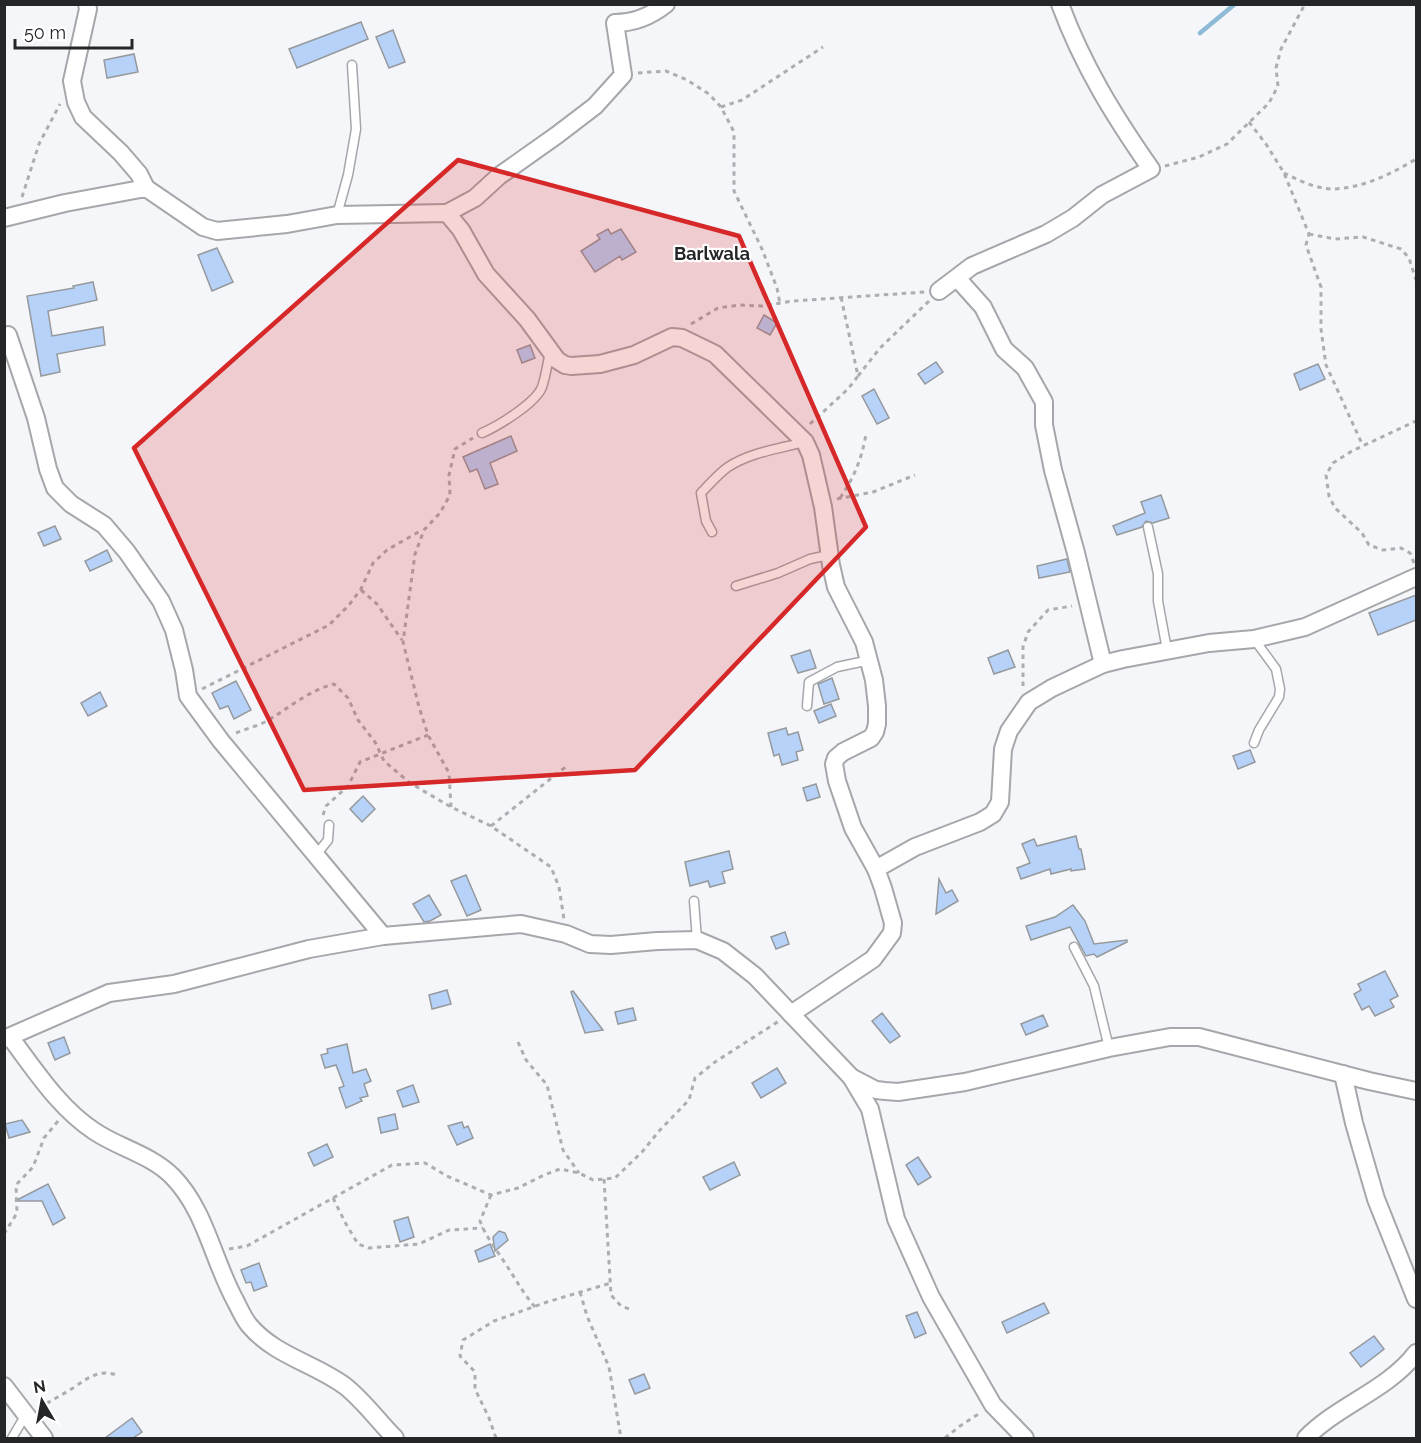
<svg xmlns="http://www.w3.org/2000/svg" width="1421" height="1443" font-family="Raleway,sans-serif">
<style>
.lines{fill:none;stroke-linecap:round;stroke-linejoin:round}
.stream{stroke:#8ebad5;stroke-width:4.5}
.building{fill:#b6d2f8;stroke:#96999c;stroke-width:1.5}
.service-casing{stroke:#a5a7aa;stroke-width:11}
.minor-casing{stroke:#a5a7aa;stroke-width:20}
.path{stroke:#acaeb1;stroke-width:3;stroke-dasharray:4.5 4.5;stroke-linecap:butt}
.service{stroke:#fff;stroke-width:8}
.minor{stroke:#fff;stroke-width:16}
.marked{fill:#d62828;fill-opacity:0.2;stroke:#d62828;stroke-width:4.5;stroke-linejoin:round}
.labels{text-anchor:middle;dominant-baseline:central;stroke-width:4.5;stroke-linejoin:round;paint-order:stroke}
.quarter-label{font-size:18px;font-weight:bold;fill:#252628;stroke:#fff}
</style>
<rect width="100%" height="100%" fill="#f4f6fa"/>
<g class="lines">
<polyline class="stream" points="1200,33 1235,4"/>
</g>
<g class="building">
<polygon points="361,22 368,39 297,68 289,49"/>
<polygon points="393,30 405,62 389,68 376,37"/>
<polygon points="134,54 138,72 107,78 104,60"/>
<polygon points="608,229 611,234 621,229 636,252 622,260 620,256 595,272 581,251 600,239 597,235"/>
<polygon points="217,248 233,282 212,291 198,255"/>
<polygon points="93,282 97,300 48,311 52,336 103,327 105,345 57,354 60,372 41,376 27,296 74,288 73,286"/>
<polygon points="764,315 777,323 770,335 757,328"/>
<polygon points="530,345 535,358 522,363 517,350"/>
<polygon points="936,362 943,372 925,384 918,374"/>
<polygon points="1318,364 1325,379 1300,390 1294,374"/>
<polygon points="874,389 889,418 877,424 862,396"/>
<polygon points="511,436 517,451 490,463 498,484 485,489 477,469 470,472 463,457"/>
<polygon points="1161,495 1169,518 1153,523 1146,521 1142,527 1117,535 1113,526 1145,513 1141,502"/>
<polygon points="55,526 61,539 44,546 38,533"/>
<polygon points="107,550 112,561 90,571 85,561"/>
<polygon points="1067,559 1070,572 1039,578 1037,566"/>
<polygon points="1416,595 1416,620 1378,635 1369,613"/>
<polygon points="810,650 816,668 798,673 791,656"/>
<polygon points="1008,650 1015,667 994,674 988,658"/>
<polygon points="832,678 839,699 824,704 818,684"/>
<polygon points="236,681 251,710 234,719 228,706 220,709 212,693"/>
<polygon points="100,692 107,706 88,716 81,703"/>
<polygon points="831,704 836,716 819,723 814,711"/>
<polygon points="786,728 788,735 798,732 803,750 796,752 798,760 782,765 779,754 774,756 768,733"/>
<polygon points="1250,750 1255,762 1238,769 1233,756"/>
<polygon points="816,784 820,797 807,801 803,788"/>
<polygon points="363,796 375,809 362,822 350,809"/>
<polygon points="1076,836 1079,849 1081,849 1085,869 1071,871 1071,869 1051,874 1050,869 1021,879 1017,868 1030,863 1022,844 1034,839 1037,846"/>
<polygon points="729,851 733,869 722,872 725,883 710,887 708,881 690,886 685,862"/>
<polygon points="466,875 481,910 467,916 451,881"/>
<polygon points="939,879 946,893 952,890 958,901 936,914"/>
<polygon points="429,895 441,915 430,921 424,922 413,904"/>
<polygon points="1073,905 1085,921 1094,944 1127,940 1127,942 1097,957 1094,954 1086,956 1070,927 1031,940 1026,926 1055,917"/>
<polygon points="785,932 789,944 776,949 771,937"/>
<polygon points="1385,971 1398,996 1390,1000 1394,1007 1375,1016 1369,1006 1362,1010 1354,994 1361,990 1358,984"/>
<polygon points="447,990 451,1004 432,1009 429,995"/>
<polygon points="573,991 603,1030 585,1033 571,992"/>
<polygon points="633,1008 636,1020 618,1024 615,1012"/>
<polygon points="882,1013 900,1036 890,1043 872,1021"/>
<polygon points="1043,1015 1048,1026 1026,1035 1021,1024"/>
<polygon points="64,1037 70,1053 55,1060 48,1043"/>
<polygon points="347,1044 353,1073 366,1069 371,1081 364,1084 368,1096 360,1098 362,1101 346,1108 339,1088 344,1086 336,1065 325,1068 321,1055 328,1053 327,1049"/>
<polygon points="777,1068 786,1083 761,1098 752,1083"/>
<polygon points="413,1085 419,1102 403,1107 397,1091"/>
<polygon points="395,1114 398,1129 381,1133 378,1118"/>
<polygon points="22,1120 30,1132 9,1138 5,1124"/>
<polygon points="462,1122 464,1128 468,1126 473,1138 457,1145 448,1126"/>
<polygon points="327,1144 333,1157 314,1166 308,1153"/>
<polygon points="918,1157 931,1177 918,1185 906,1165"/>
<polygon points="734,1162 740,1175 710,1190 703,1177"/>
<polygon points="48,1184 65,1218 53,1225 42,1201 15,1201"/>
<polygon points="408,1217 414,1237 400,1242 394,1221"/>
<polygon points="499,1231 505,1233 508,1240 495,1251 493,1237"/>
<polygon points="490,1244 495,1256 479,1262 475,1251"/>
<polygon points="259,1263 267,1286 254,1291 251,1282 246,1283 241,1270"/>
<polygon points="1044,1303 1049,1313 1007,1333 1002,1322"/>
<polygon points="917,1312 926,1333 915,1338 906,1316"/>
<polygon points="1374,1336 1384,1349 1361,1367 1350,1353"/>
<polygon points="644,1374 650,1388 635,1394 629,1380"/>
<polygon points="132,1418 142,1432 133,1438 105,1438"/>
</g>
<g class="lines">
<defs>
<g id="service">
<polyline points="337,215 348,175 356,129 352,65"/>
<path d="M482,433c16,-7 54,-30 60,-46 4,-11 5,-23 8,-34"/>
<polyline points="1148,527 1158,574 1158,601 1167,650"/>
<path d="M712,532l-6,-11 -5,-28c9,-9 17,-19 27,-26 23,-15 51,-18 76,-25"/>
<polyline points="736,586 778,573 810,559 829,555"/>
<polyline points="1254,639 1276,669 1280,689 1279,697 1259,730 1254,743"/>
<polyline points="807,706 809,682 837,667 870,660"/>
<polyline points="316,855 328,840 329,825"/>
<polyline points="694,901 697,940"/>
<polyline points="1074,947 1094,986 1109,1048"/>
<polyline points="12,1438 25,1416"/>
</g>
<g id="minor">
<polyline points="87,4 88,9 72,81 76,102 83,117 121,153 139,174 146,188"/>
<path d="M447,213l28,-15 24,-22 58,-41 38,-29 28,-31 -8,-52c18,0 36,-7 51,-19"/>
<polyline points="4,218 65,203 146,188 203,227 217,231 287,224 337,215 447,213 461,230 486,274 527,319 557,360 565,365 571,366 600,364 634,355 672,337 682,338 715,354 805,442 811,455 823,507 831,565 836,587 864,642 874,680 877,706 877,724 875,732 871,738 843,752 836,758 834,764 837,781 853,828 876,869"/>
<polyline points="957,278 983,307 1004,349 1025,368 1044,402 1044,425 1053,470 1076,553 1103,664"/>
<path d="M939,291l33,-25 74,-32 27,-16 29,-23 49,-26c-37,-53 -68,-103 -91,-165"/>
<polyline points="8,335 36,418 48,469 55,488 71,504 104,525 127,552 161,601 174,630 184,670 188,696 221,741 383,936"/>
<polyline points="791,1014 873,959 892,933 893,923 883,888 876,869 915,847 980,822 993,814 1000,802 1003,749 1009,731 1029,702 1052,688 1103,664 1123,659 1209,643 1254,639 1305,627 1416,577"/>
<path d="M10,1037c25,33 49,71 84,94 25,17 58,24 79,46 33,34 40,84 63,125 4,8 8,17 13,23 26,31 65,38 96,61 19,15 33,35 50,52"/>
<polyline points="4,1039 109,993 174,984 309,949 383,936 521,924 566,934 590,944 611,945 657,941 697,940 723,951 755,976 851,1077 876,1090 885,1091 898,1092 965,1082 1109,1048 1170,1037 1199,1037 1369,1081 1416,1091"/>
<polyline points="1343,1074 1354,1123 1376,1199 1416,1299"/>
<polyline points="851,1077 870,1109 896,1219 931,1297 993,1405 1025,1438"/>
<polyline points="4,1386 44,1438"/>
<path d="M1306,1438c32,-33 82,-48 110,-85"/>
</g>
</defs>
<use href="#service" class="service-casing"/>
<use href="#minor" class="minor-casing"/>
<g class="path">
<polyline points="638,73 666,71 687,80 709,94 721,107 734,132 734,191 762,249 777,288 780,304"/>
<polyline points="721,107 742,100 823,47"/>
<polyline points="1249,122 1266,144 1284,173 1309,234 1306,245 1321,287 1321,329 1326,365 1363,446"/>
<polyline points="1165,166 1199,157 1227,144 1269,103 1278,86 1276,68 1281,49 1305,4"/>
<path d="M1284,173c14,7 32,16 49,16 30,-1 58,-15 83,-30"/>
<polyline points="22,197 39,144 60,104"/>
<polyline points="1309,234 1335,239 1363,237 1401,249 1409,258 1416,280"/>
<polyline points="691,324 718,308 740,305 762,306 793,301 925,292"/>
<polyline points="858,376 880,348 929,301"/>
<polyline points="810,424 848,389 858,376 841,297"/>
<path d="M840,498c14,-20 22,-40 26,-64"/>
<polyline points="837,499 873,492 915,475"/>
<polyline points="1414,563 1410,553 1401,548 1383,550 1369,545 1362,533 1335,508 1329,496 1326,475 1333,463 1352,451 1416,421"/>
<polyline points="361,590 377,604 402,640"/>
<polyline points="1023,686 1023,647 1028,632 1048,610 1072,606"/>
<polyline points="202,689 329,625 349,605 361,589 373,563 387,550 422,530"/>
<path d="M236,733c10,-4 21,-7 31,-12 23,-14 41,-30 67,-37l14,14 10,22 17,22 9,19 26,22 41,24 40,19 60,41 8,20 5,32"/>
<polyline points="451,807 449,773 428,735 419,707 403,642 415,554 424,530 440,513 450,495 449,475 455,449 473,438"/>
<polyline points="323,815 326,806 348,786 360,762 428,735"/>
<polyline points="491,826 568,765"/>
<polyline points="518,1042 526,1060 547,1085 563,1150 579,1173"/>
<polyline points="604,1179 611,1295 621,1306 632,1310"/>
<path d="M491,1195l-11,26c6,16 16,28 25,42 10,15 18,30 30,44"/>
<polyline points="333,1198 346,1224 358,1244 369,1248 419,1244 449,1230 483,1228"/>
<polyline points="4,1234 17,1213 16,1185 33,1167 44,1138 58,1121"/>
<polyline points="229,1249 247,1246 392,1165 425,1163 447,1176 491,1195 518,1188 544,1175 560,1169 579,1173 593,1180 615,1178 642,1152 660,1130 689,1100 695,1078 715,1062 779,1021"/>
<polyline points="580,1292 587,1316 609,1367 621,1438"/>
<path d="M39,1408c11,-7 23,-13 34,-20 15,-10 25,-19 44,-13"/>
<polyline points="496,1438 489,1418 475,1389 475,1372 460,1356 463,1340 494,1321 547,1302 611,1283"/>
<polyline points="945,1438 960,1426 980,1413"/>
</g>
<use href="#service" class="service"/>
<use href="#minor" class="minor"/>
</g>
<path class="marked" d="M458,160l281,76 127,291 -231,243 -331,20 -170,-342z"/>
<g class="labels">
<g class="quarter-label">
<text x="712" y="253">Barlwala</text>
</g>
</g>
<rect width="1421" height="1443" fill="none" stroke="#252628" stroke-width="12"/>
<g transform="translate(42 1401) rotate(350)" stroke="#ffffff" stroke-width="4.5" paint-order="stroke">
<path d="M0-4.5L10 22L0 15L-10 22Z" fill="#252628"/>
<text y="-9" font-size="16" font-weight="bold" text-anchor="middle" fill="#252628">N</text>
</g>
<path d="M15 39v9h117v-9" fill="none" stroke="#252628" stroke-width="3"/>
<text x="24" y="39" font-size="18" fill="#252628" stroke="#ffffff" stroke-width="4.5" paint-order="stroke">50 m</text>
</svg>
